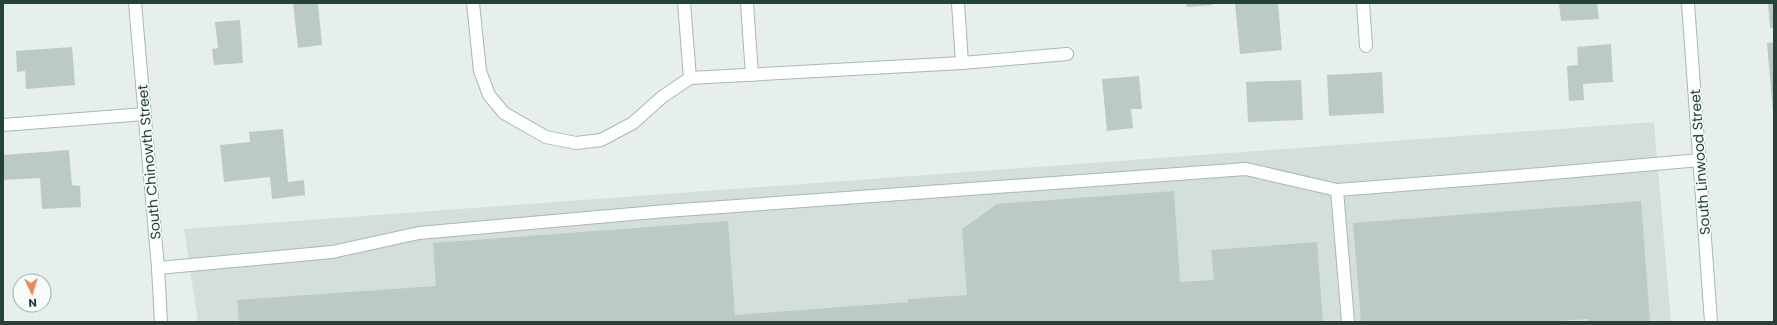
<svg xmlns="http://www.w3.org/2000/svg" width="1777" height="325" font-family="Poppins,sans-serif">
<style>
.built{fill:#d4dfda}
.building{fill:#bbcac4}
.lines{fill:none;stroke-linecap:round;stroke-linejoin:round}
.service-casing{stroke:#a8b8b2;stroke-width:14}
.tertiary-casing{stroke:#a8b8b2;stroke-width:14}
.service{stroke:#fff;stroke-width:12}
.tertiary{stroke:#fff;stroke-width:12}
.labels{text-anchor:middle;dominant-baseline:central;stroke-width:3.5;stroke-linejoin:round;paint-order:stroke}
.street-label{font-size:14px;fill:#24423a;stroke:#f7fbf9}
</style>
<rect width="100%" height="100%" fill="#e6efeb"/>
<polygon class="built" points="1654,122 1671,322 198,322 184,229"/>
<g class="building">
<polygon points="293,3 318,3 322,45 298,48"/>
<polygon points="1186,3 1213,3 1213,5 1187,7"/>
<polygon points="1235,3 1278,3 1282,50 1240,54"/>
<polygon points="1559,3 1597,3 1599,19 1561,21"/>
<polygon points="1768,3 1774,3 1774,28 1770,28"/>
<polygon points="240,20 243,63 214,65 212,49 218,48 215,22"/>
<polygon points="1774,42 1774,112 1773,112 1767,43"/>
<polygon points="1611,44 1613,82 1583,84 1584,100 1569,101 1567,66 1578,65 1577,47"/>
<polygon points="72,47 75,85 26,89 25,71 17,72 16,51"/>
<polygon points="1382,72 1384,113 1329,116 1327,75"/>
<polygon points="1139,76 1142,109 1131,109 1133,128 1107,131 1102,79"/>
<polygon points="1301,80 1303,120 1248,122 1246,82"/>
<polygon points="283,129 288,182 304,180 305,195 272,199 270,177 224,182 220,145 250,142 249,132"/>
<polygon points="69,150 72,185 80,186 81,207 42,209 40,178 3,180 3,155"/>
<polygon points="1174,191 1180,282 1214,280 1211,250 1317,242 1323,322 239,322 237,300 436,286 433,243 728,221 735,315 908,302 908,299 967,295 962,229 997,204"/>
<polygon points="1641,201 1650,322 1588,322 1588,319 1545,322 1361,322 1353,223"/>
</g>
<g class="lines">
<defs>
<g id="service">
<polyline points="473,3 480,71 489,95 504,113 546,137 576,143 601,140 633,123 662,97 690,78 962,63 1067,54"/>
<polyline points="684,3 690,78"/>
<polyline points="747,3 752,75"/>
<polyline points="958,3 962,63"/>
<polyline points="1363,3 1366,46"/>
<polyline points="3,125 145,114"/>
<polyline points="158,268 332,252 419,233 666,211 1246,169 1337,190"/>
<polyline points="1348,322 1337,190 1541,174 1700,160"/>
</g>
<g id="tertiary">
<polyline points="135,3 158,268 161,322"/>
<polyline points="1688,3 1711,322"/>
</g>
</defs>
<use href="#service" class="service-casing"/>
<use href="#tertiary" class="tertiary-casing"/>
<use href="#service" class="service"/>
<use href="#tertiary" class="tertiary"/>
</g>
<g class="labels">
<g class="street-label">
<text transform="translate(149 162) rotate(-95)">South Chinowth Street</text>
<text transform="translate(1700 162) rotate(-94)">South Linwood Street</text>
</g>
</g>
<rect width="1777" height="325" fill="none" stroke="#24423a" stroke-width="8"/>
<g transform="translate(32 293) rotate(176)"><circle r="19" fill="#f7fbf9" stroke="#a3b1ad"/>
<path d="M0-3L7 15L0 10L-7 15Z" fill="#f4845f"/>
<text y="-6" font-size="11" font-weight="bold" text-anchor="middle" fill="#24423a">N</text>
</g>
</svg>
